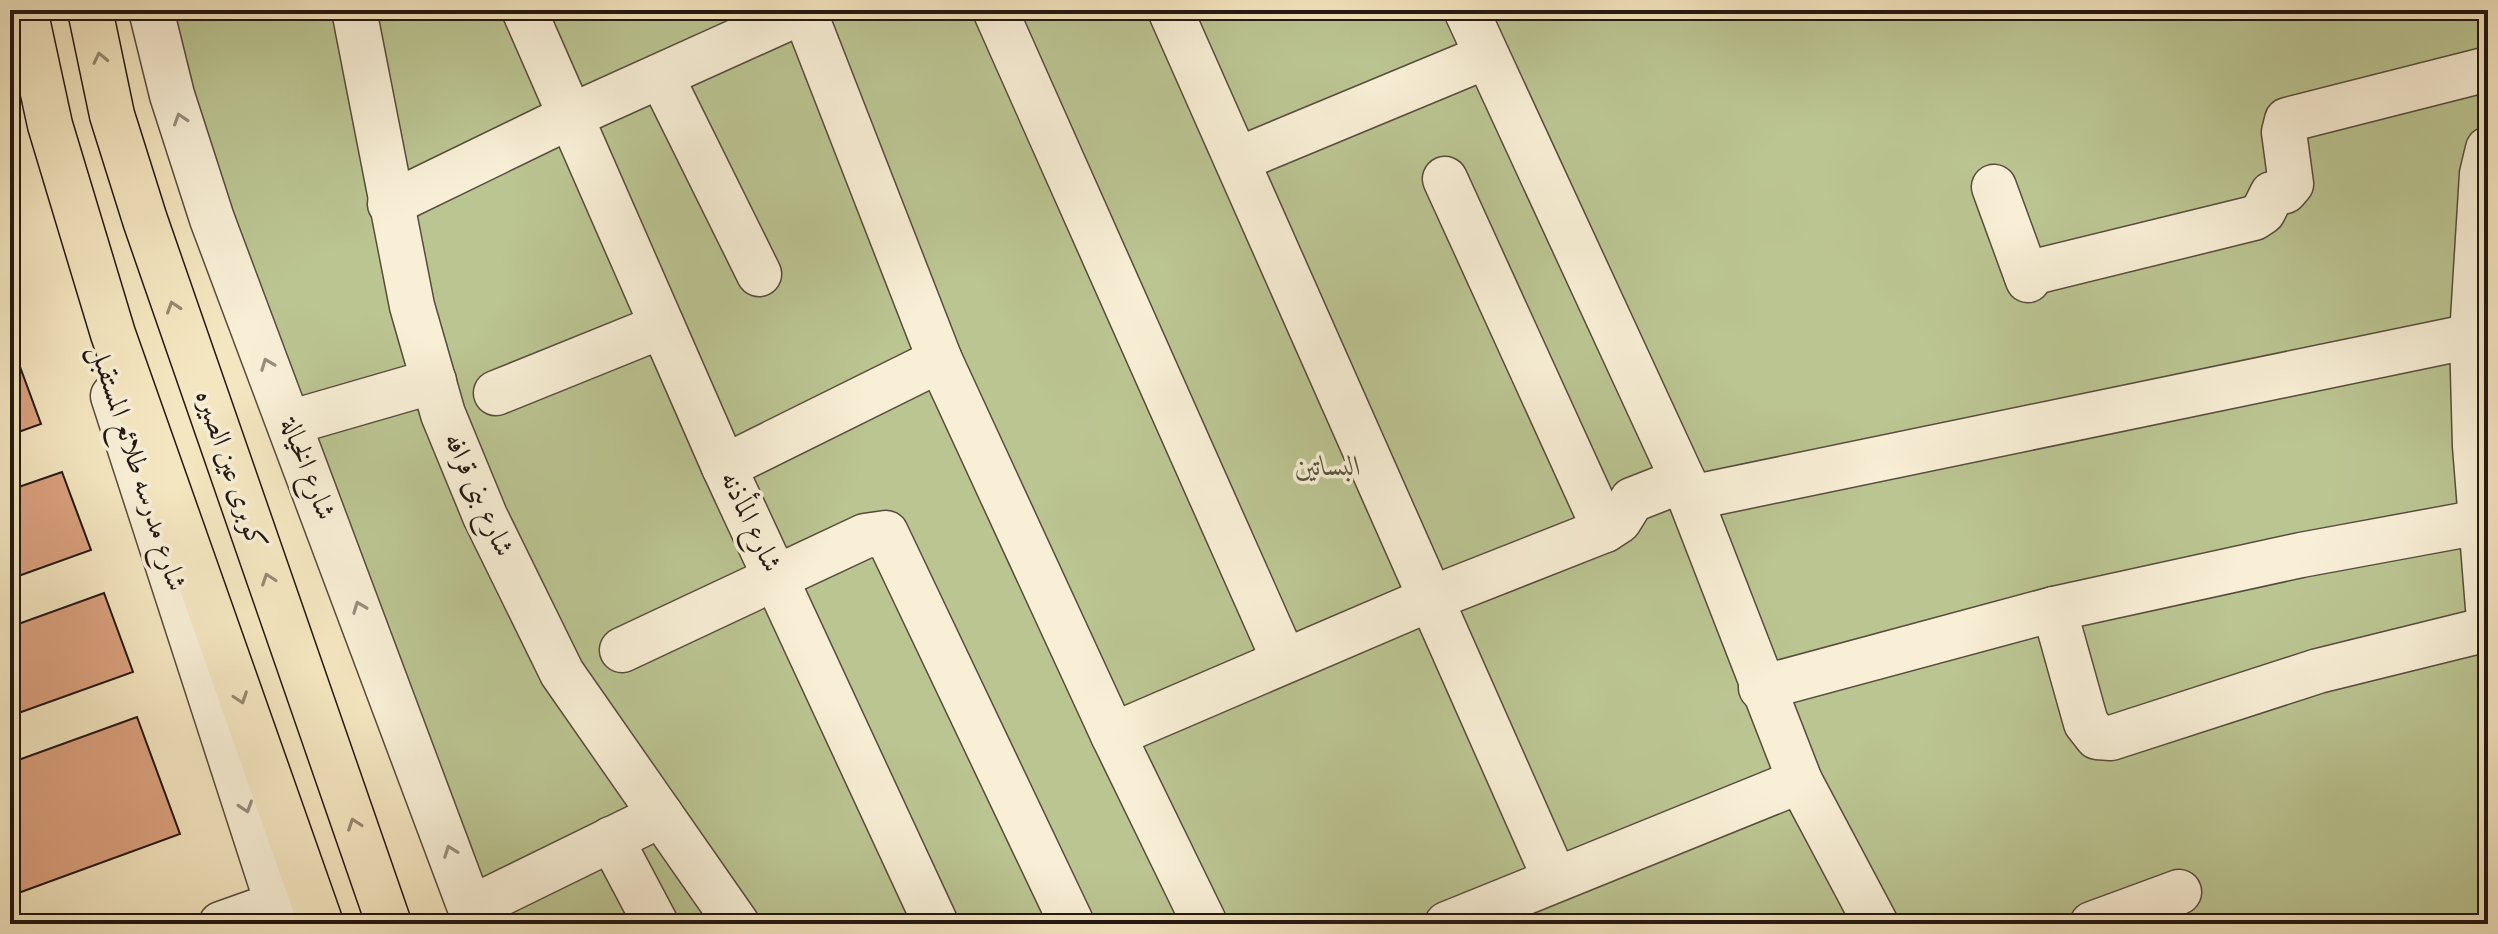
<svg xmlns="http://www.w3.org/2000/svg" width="2498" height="934" font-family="'IM FELL English',Amiri,serif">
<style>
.green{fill:#bbc592;stroke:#6f6e52;stroke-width:2}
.building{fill:#daa17e;stroke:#231811;stroke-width:2}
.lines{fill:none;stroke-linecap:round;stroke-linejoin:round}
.minor-casing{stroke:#574c3d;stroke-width:47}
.highway-casing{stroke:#231811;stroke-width:47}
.minor{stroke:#f8efd6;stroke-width:44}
.highway{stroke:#f4e6c0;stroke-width:44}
.oneway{stroke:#968971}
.oneway2{stroke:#988e7d}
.labels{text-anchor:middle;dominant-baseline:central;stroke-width:7;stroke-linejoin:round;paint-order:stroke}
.park-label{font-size:28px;font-style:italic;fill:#58553e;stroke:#f8efd6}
.street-label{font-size:28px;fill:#231811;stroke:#f8efd6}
</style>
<rect width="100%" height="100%" fill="#f4e6c0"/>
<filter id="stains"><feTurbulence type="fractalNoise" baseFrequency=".0025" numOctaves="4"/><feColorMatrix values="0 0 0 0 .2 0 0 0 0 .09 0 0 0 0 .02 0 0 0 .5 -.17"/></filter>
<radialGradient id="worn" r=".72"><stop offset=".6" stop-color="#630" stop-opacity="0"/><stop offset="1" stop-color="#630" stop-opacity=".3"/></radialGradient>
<polygon class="green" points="167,10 2488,10 2488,924 484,924 198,114"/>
<g class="building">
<polygon points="12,345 41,424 10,435 10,346"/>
<polygon points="62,472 91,550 10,579 10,490"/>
<polygon points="104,593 133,672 10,716 10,627"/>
<polygon points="137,717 180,834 10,896 10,763"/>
</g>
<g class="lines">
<defs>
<g id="minor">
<polyline points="151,10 172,95 212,219 476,924"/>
<polyline points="354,10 412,306 443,414 485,516 562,673 737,924"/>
<polyline points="524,10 724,467 936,924"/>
<polyline points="995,10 1284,660"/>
<polyline points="1170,10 1555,879"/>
<polyline points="1466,10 1683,480 1800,781 1876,924"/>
<polyline points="804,11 940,360 1113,735 1205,924"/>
<polyline points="661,76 759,274"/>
<polyline points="2488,149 2482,174 2472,336 2475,446 2488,608"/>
<polyline points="1237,160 1485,57"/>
<polyline points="1445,179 1605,530"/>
<polyline points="1994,187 2028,280"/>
<polyline points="390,204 569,117 806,10"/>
<polyline points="2026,274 2254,218 2263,212 2272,194 2285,191 2291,184 2284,132 2287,120 2488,69"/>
<polyline points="496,393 662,326"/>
<polyline points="113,396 284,924"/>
<polyline points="289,423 434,381"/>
<polyline points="724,467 940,360"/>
<polyline points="1690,498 2472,336"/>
<polyline points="2054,609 2086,723 2097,737 2111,738 2318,671 2488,629"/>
<polyline points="622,650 865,536 886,533 1072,924"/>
<polyline points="1761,688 2054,609 2301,555 2480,522"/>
<polyline points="1113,735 1430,599 1605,530 1619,521 1632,500 1683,480"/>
<polyline points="611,839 656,924"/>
<polyline points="471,908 661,815"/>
<polyline points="221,924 277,904"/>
<polyline points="1447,924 1800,781"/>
<polyline points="2092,924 2179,892"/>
</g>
<g id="highway">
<polyline points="25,10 50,125 113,334 321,924"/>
<polyline points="90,10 112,115 145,220 389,924"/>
</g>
</defs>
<use href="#minor" class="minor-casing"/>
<use href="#highway" class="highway-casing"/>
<use href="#minor" class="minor"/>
<use href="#highway" class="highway"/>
</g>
<defs><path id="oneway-chevron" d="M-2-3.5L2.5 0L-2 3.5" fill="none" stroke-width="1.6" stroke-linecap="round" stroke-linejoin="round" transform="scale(2)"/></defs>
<g class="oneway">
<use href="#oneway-chevron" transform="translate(100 58) rotate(-102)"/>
<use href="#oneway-chevron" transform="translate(173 307) rotate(-108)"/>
<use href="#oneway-chevron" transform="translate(268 579) rotate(-109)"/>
<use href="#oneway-chevron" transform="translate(241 698) rotate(71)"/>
<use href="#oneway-chevron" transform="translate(354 824) rotate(-109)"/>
</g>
<g class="oneway2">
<use href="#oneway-chevron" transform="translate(180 119) rotate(-108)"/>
<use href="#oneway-chevron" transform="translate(267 364) rotate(-111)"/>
<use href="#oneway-chevron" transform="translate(359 607) rotate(-111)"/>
<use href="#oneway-chevron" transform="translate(246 807) rotate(72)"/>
<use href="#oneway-chevron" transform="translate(450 851) rotate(-110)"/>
</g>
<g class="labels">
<g class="park-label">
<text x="1328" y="467">البساتين</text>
</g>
<g class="street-label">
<text transform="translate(137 468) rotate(72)">شارع مدرسه طلائع المستقبل</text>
<text transform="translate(307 469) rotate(69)">شارع الخيالة</text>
<text transform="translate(230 470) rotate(71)">كوبرى عين الصيره</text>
<text transform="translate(478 495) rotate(66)">شارع بنى قرافه</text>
<text transform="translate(750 522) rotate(65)">شارع المأذنه</text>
</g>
</g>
<rect width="2498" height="934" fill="none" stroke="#f4e6c0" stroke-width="40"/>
<rect x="12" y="12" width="2474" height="910" fill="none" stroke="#231811" stroke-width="4"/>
<rect x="20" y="20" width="2458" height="894" fill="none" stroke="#231811" stroke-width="2"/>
<rect width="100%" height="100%" filter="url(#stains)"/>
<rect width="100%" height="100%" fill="url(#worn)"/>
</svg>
